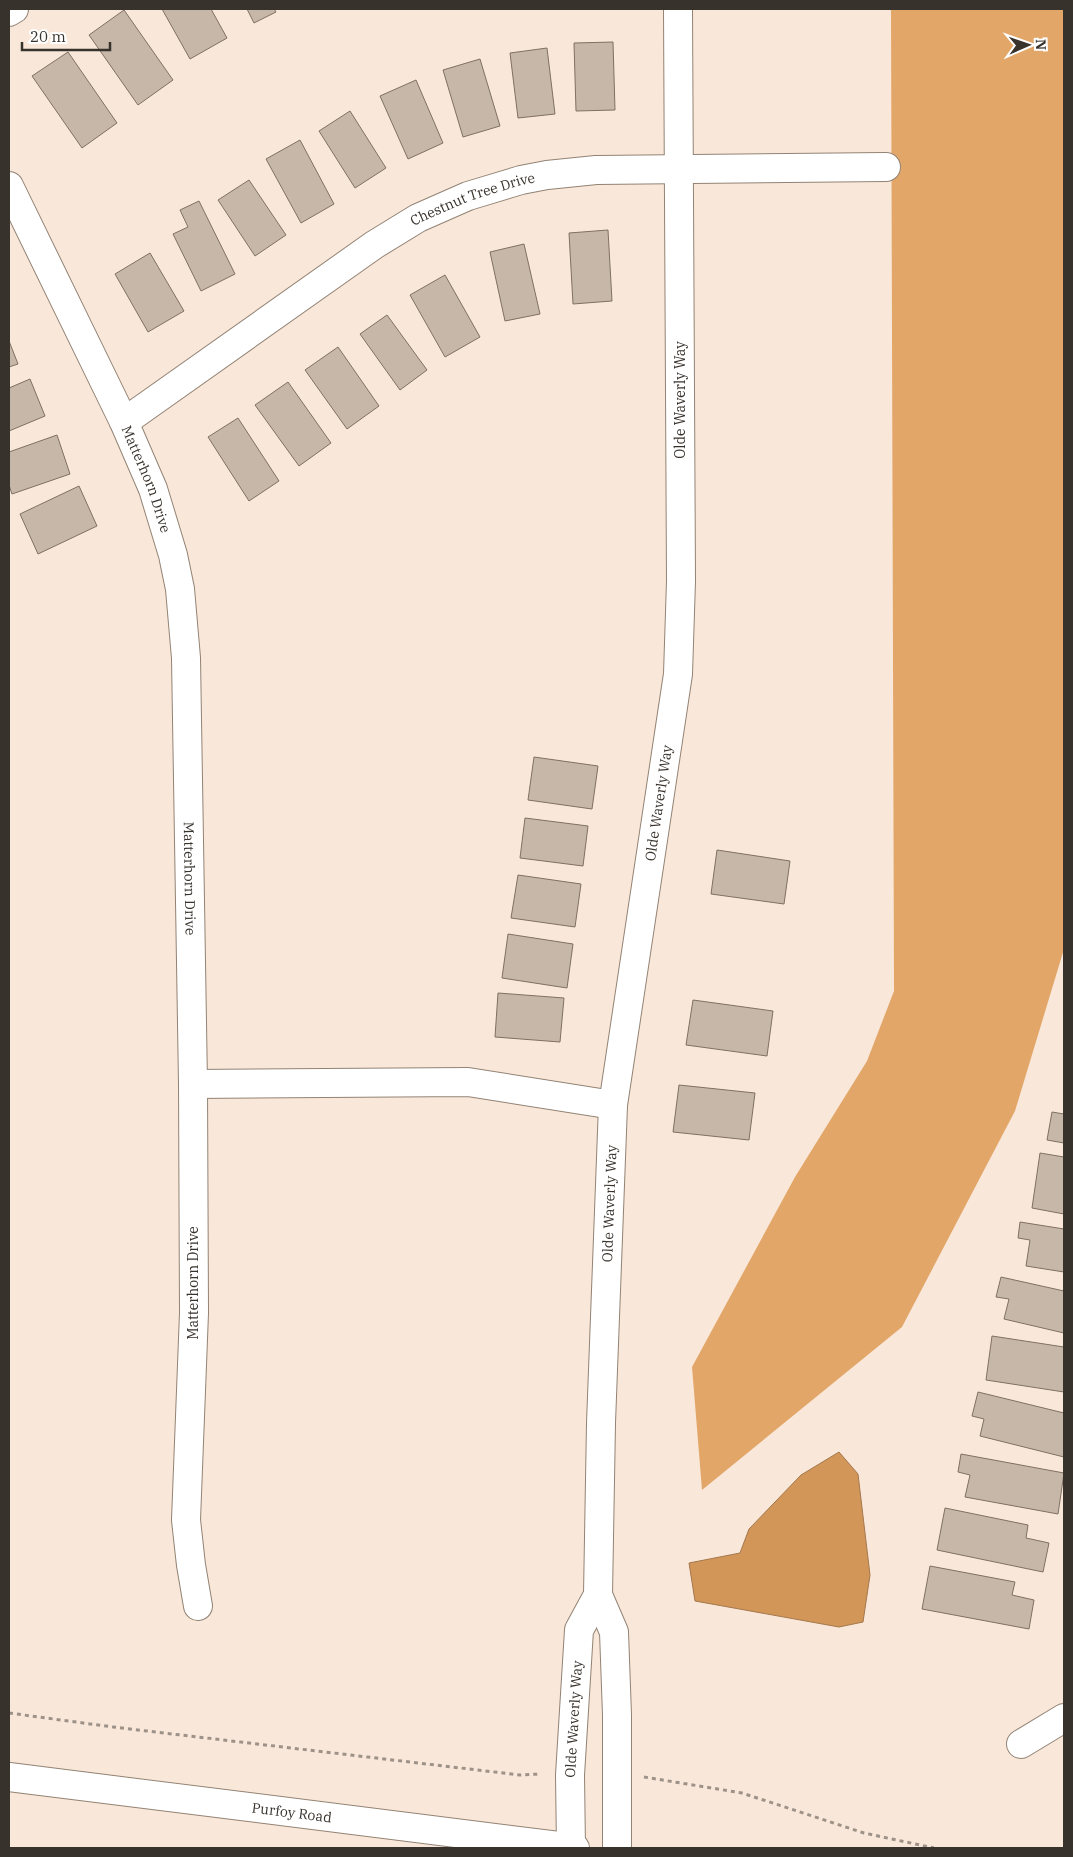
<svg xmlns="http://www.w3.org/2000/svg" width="1073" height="1857" font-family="'IBM Plex Serif',serif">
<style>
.forest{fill:#e3a669}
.water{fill:#d29659;stroke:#a4784c}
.building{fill:#c6b7a8;stroke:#7f7063}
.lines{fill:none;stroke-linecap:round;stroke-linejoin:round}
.minor-casing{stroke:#928375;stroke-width:30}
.path{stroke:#9e9288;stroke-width:3;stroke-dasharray:4 4;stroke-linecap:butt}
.minor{stroke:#fff;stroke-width:28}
.labels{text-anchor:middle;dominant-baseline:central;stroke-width:4;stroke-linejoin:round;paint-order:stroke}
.street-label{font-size:14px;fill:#38322c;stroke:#fff}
</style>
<rect width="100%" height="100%" fill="#f9e8d9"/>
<polygon class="forest" points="891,9 1064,9 1064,949 1015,1111 902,1327 702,1490 692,1367 795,1177 867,1061 894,991"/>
<polygon class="water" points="839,1452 858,1474 870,1575 863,1622 839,1627 695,1601 689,1563 740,1553 749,1529 801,1475"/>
<g class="building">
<polygon points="162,9 211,9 227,38 190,59"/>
<polygon points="247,9 274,9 276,12 254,23"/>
<polygon points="124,10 173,80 138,105 89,35"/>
<polygon points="613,42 615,110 576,111 574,43"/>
<polygon points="547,48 555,114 518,118 510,53"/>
<polygon points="68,52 117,123 82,148 32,76"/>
<polygon points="480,59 500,126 463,137 443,70"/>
<polygon points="416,80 443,143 408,159 380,96"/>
<polygon points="350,111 386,168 355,188 319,131"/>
<polygon points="300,140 334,204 301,223 266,159"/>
<polygon points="249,180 286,235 255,256 218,200"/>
<polygon points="199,201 235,274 201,291 173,234 188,227 180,210"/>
<polygon points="608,230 612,301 573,304 569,233"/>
<polygon points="524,244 540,314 505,321 490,252"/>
<polygon points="150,253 184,311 148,332 115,274"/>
<polygon points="445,275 480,337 445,357 410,295"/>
<polygon points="387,315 427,370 400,390 360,334"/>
<polygon points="9,341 18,364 9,367"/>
<polygon points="338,347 379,406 347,429 305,370"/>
<polygon points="30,379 45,416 9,431 9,388"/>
<polygon points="288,382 331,443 299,466 255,405"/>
<polygon points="238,418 279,481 249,501 208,437"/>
<polygon points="57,435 70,474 12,494 9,485 9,452"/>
<polygon points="79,486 97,526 38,554 20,514"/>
<polygon points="534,757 598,766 592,809 528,800"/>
<polygon points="525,818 588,826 583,866 520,858"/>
<polygon points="717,850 790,861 784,904 711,894"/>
<polygon points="518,875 581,884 575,927 511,918"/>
<polygon points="508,934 573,944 567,988 502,978"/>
<polygon points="498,993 564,998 560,1042 495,1037"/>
<polygon points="693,1000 773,1011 767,1056 686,1045"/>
<polygon points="679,1085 755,1093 749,1140 673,1132"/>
<polygon points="1052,1112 1064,1114 1064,1112 1064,1143 1047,1140"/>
<polygon points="1040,1153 1064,1157 1064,1214 1032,1208"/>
<polygon points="1020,1222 1064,1229 1064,1272 1026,1266 1030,1240 1018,1238"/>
<polygon points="1001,1277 1064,1291 1064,1333 1004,1319 1009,1299 996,1297"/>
<polygon points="992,1336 1064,1347 1064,1392 986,1380"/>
<polygon points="978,1392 1064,1413 1064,1457 980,1436 984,1419 972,1416"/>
<polygon points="961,1454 1064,1473 1058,1514 965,1497 970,1475 958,1472"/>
<polygon points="945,1508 1028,1525 1026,1538 1049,1543 1043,1572 937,1550"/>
<polygon points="930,1566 1015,1582 1012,1595 1034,1600 1029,1629 922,1609"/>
</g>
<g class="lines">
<defs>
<g id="minor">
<polyline points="9,12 14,9"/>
<path id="s1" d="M9,186l115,236 29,67 20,66 7,34 6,69 7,426 1,229 -8,207 5,45 7,41"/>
<path id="s2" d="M124,422l250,-177 44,-27 50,-22 53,-16 26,-5 49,-5 290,-3"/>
<polyline points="193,1084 468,1082 613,1105"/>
<polyline points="1021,1744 1064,1718"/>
<path id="s3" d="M9,1777l566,71"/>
<path id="s4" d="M571,1848l-1,-73 9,-145 19,-35"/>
<path id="s5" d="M617,1848v-133l-3,-83 -16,-37 3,-172 12,-318 65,-431 3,-93 -3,-572"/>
</g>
</defs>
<use href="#minor" class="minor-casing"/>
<g class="path">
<polyline points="9,1713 113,1727 520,1775 541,1774"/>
<polyline points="644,1777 742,1793 864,1833 934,1848"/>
</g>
<use href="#minor" class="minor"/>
</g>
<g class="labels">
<g class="street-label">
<text stroke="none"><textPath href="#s2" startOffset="416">Chestnut Tree Drive</textPath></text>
<text transform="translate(680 400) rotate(-90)">Olde Waverly Way</text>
<text stroke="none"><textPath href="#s1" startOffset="324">Matterhorn Drive</textPath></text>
<text stroke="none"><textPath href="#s5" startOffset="1052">Olde Waverly Way</textPath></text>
<text stroke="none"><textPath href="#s1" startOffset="729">Matterhorn Drive</textPath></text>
<text stroke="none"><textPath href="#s5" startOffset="648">Olde Waverly Way</textPath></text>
<text transform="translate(193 1283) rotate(-90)">Matterhorn Drive</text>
<text stroke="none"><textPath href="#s4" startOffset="129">Olde Waverly Way</textPath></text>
<text stroke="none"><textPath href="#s3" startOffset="285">Purfoy Road</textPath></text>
</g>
</g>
<rect width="1073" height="1857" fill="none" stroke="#38322c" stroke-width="20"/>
<g transform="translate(1028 45) rotate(88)" stroke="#ffffff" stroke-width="4" paint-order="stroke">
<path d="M0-4L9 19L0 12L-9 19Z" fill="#38322c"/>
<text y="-8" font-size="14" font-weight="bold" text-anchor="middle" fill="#38322c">N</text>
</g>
<path d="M22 42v8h88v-8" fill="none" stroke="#38322c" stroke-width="2.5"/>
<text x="30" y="42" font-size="15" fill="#38322c" stroke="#ffffff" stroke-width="4" paint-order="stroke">20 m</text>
</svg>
